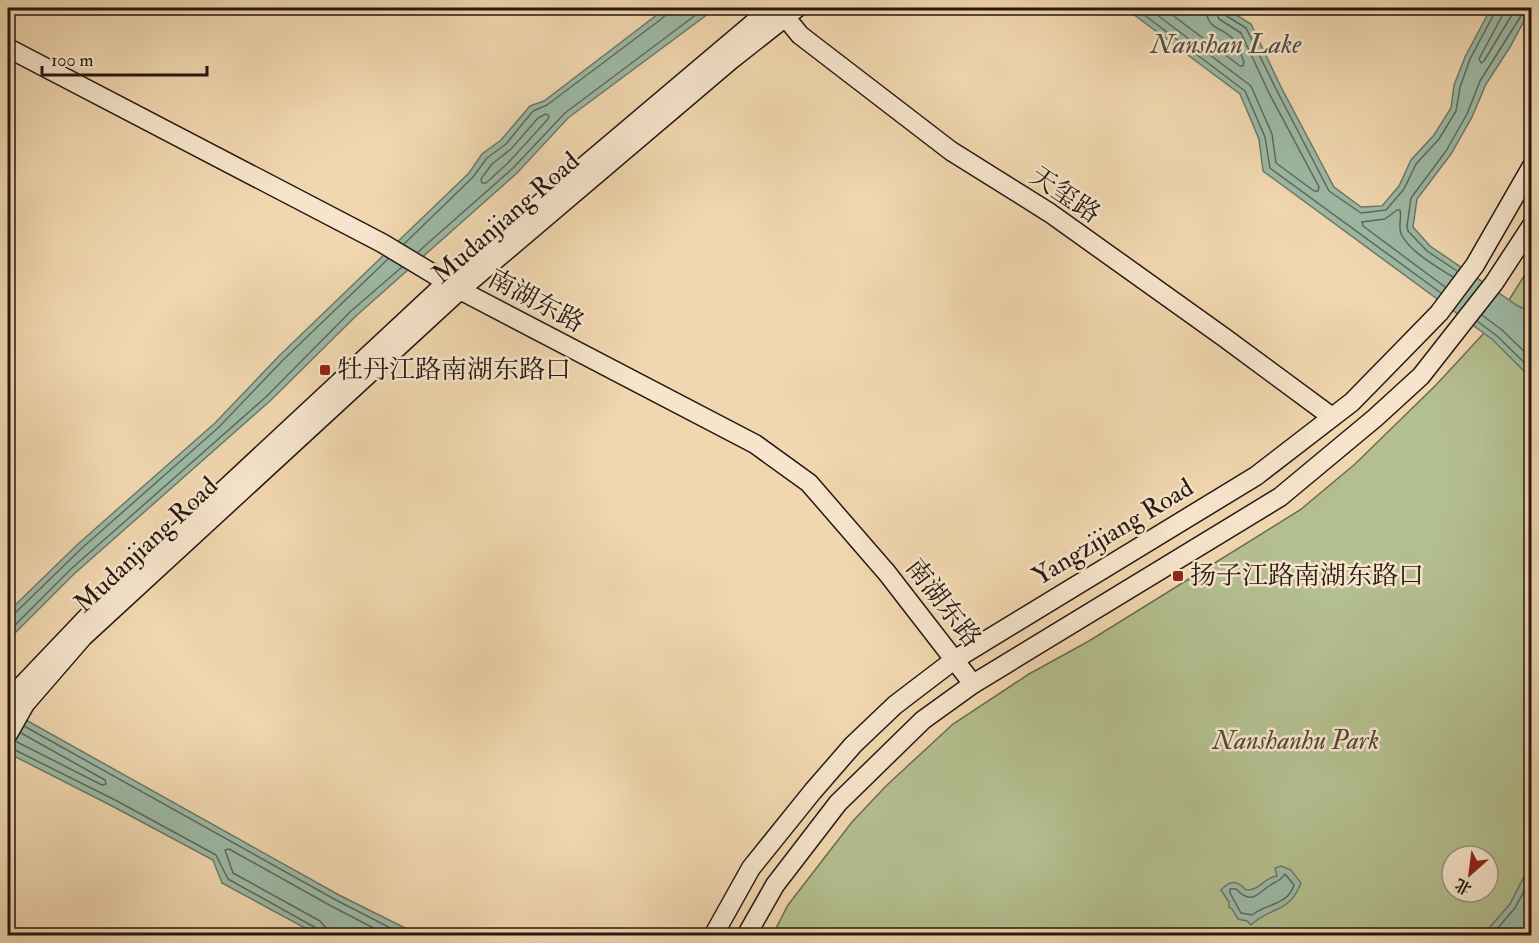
<svg xmlns="http://www.w3.org/2000/svg" width="1539" height="943" font-family="'IM FELL Double Pica','Noto Serif SC',serif">
<style>
.green{fill:#b4bf90;stroke:#6d6b50;stroke-width:1.5;fill-rule:evenodd}
.water{fill:#9cbaa6;stroke:#6d796a;stroke-width:1.5}
.lines{fill:none;stroke-linecap:round;stroke-linejoin:round}
.shore{stroke:#61685c;stroke-width:1.5}
.secondary-casing{stroke:#261711;stroke-width:21}
.secondary{stroke:#f6e5cc;stroke-width:18}
.poi-dot{fill:#8f2418;stroke:#f6e5cc;stroke-width:2}
.labels{text-anchor:middle;dominant-baseline:central;stroke-width:5;stroke-linejoin:round;paint-order:stroke}
.street-label{font-size:26px;fill:#261711;stroke:#f6e5cc}
.poi-label{font-size:26px;fill:#261711;stroke:#f6e5cc;text-anchor:start}
.park-label{font-size:26px;font-style:italic;fill:#514937;stroke:#f6e5cc}
.water-label{font-size:27px;font-style:italic;fill:#4f5045;stroke:#f6e5cc}
</style>
<rect width="100%" height="100%" fill="#f1d7b0"/>
<filter id="stains"><feTurbulence type="fractalNoise" baseFrequency=".00333" numOctaves="4"/><feColorMatrix values="0 0 0 0 .2 0 0 0 0 .09 0 0 0 0 .02 0 0 0 .5 -.17"/></filter>
<radialGradient id="worn" r=".72"><stop offset=".6" stop-color="#630" stop-opacity="0"/><stop offset="1" stop-color="#630" stop-opacity=".3"/></radialGradient>
<path class="green" d="M1531,265v670l-759,1 16,-31 64,-83 34,-36 67,-62 76,-50 60,-33 211,-131 55,-46 81,-79 49,-53 24,-32zM1452,856h36v36h-36z"/>
<g class="water">
<polygon points="666,8 716,8 568,118 517,173 356,316 270,401 74,574 8,640 8,612 78,544 215,423 279,356 469,173 482,154 501,140 530,106 544,101"/>
<polygon points="1125,8 1225,8 1251,24 1281,87 1334,187 1361,207 1382,206 1399,186 1411,160 1434,135 1451,108 1454,85 1465,57 1491,8 1531,8 1510,47 1486,84 1472,117 1451,154 1417,199 1413,227 1430,246 1518,306 1531,312 1531,378 1493,340 1263,171 1259,139 1240,94"/>
<polygon points="8,710 339,895 419,935 318,935 222,883 213,860 114,807 8,753"/>
<polygon points="1531,863 1531,935 1483,935 1510,904"/>
<path d="M1281,866l10,4 10,13c-12,31 -30,23 -50,42l-4,-4 -9,-2 -6,-10 -3,-2v-5l-8,-12c9,-10 16,-10 25,0 14,1 18,-13 31,-14l-2,-8z"/>
</g>
<g class="lines">
<g class="shore">
<polyline points="1135,8 1245,91 1265,137 1270,168 1441,293"/>
<polyline points="1148,8 1251,86 1272,134 1276,163 1314,191 1318,191 1319,187 1269,93 1241,33 1219,19 1215,8"/>
<path d="M1163,8l77,58h3l1,-4c-3,-7 -6,-17 -10,-22 -12,-14 -27,-9 -28,-32"/>
<polyline points="1223,8 1225,15 1246,28 1276,89 1329,191 1361,213 1386,210 1404,189 1416,164 1439,139 1456,111 1460,87 1470,59 1495,12 1496,8"/>
<polyline points="1503,8 1502,16 1479,59 1481,63 1484,61 1516,8"/>
<polygon points="546,114 549,116 548,119 508,163 486,183 482,183 481,179 492,164 511,149 538,118"/>
<polyline points="404,244 473,177 487,158 506,144 533,111 547,105 660,20 668,13 669,8"/>
<polyline points="418,252 513,168 565,113 705,8"/>
<polyline points="1457,271 1427,251 1408,231 1407,226 1411,198 1446,151 1467,114 1480,81 1526,8"/>
<path d="M1445,287l-82,-61 -1,-4 23,-3 12,-9h3c2,7 -2,16 1,24 9,18 35,32 52,43"/>
<polyline points="1482,315 1502,330 1532,359"/>
<polyline points="1477,321 1497,336 1532,370"/>
<polyline points="8,616 14,614 82,548 219,427 283,360 388,259"/>
<polyline points="8,632 71,569 266,397 351,311 402,267"/>
<polyline points="24,726 336,900 406,936"/>
<polyline points="15,741 102,785 106,784 105,780 21,733"/>
<polyline points="8,748 15,750 117,801 216,855 228,879 316,928 320,936"/>
<path d="M1285,874l9,11c-7,21 -27,18 -42,30l-11,-2 -11,-20v-4h6c18,19 24,0 38,-6 6,-3 7,-4 11,-9z"/>
<polyline points="327,936 326,928 320,921 233,873 225,850 229,849 333,907 389,936"/>
<polyline points="1491,936 1515,908 1532,876"/>
</g>
<defs>
<g id="secondary">
<polyline points="778,8 800,35 951,151 1050,213 1225,338 1332,417"/>
<polyline points="8,48 382,243 460,290 755,444 809,483 887,573 973,684"/>
<polyline points="8,703 13,695 113,590 169,541 447,282 771,8"/>
<polyline points="8,734 25,704 83,637 460,290 731,60 797,8"/>
<polyline points="713,936 751,868 813,791 853,745 895,705 954,660 1256,476 1352,402 1439,313 1475,265 1532,166"/>
<polyline points="746,936 775,885 838,803 923,720 973,684 1280,497 1375,418 1421,376 1494,283 1532,225"/>
</g>
</defs>
<use href="#secondary" class="secondary-casing"/>
<use href="#secondary" class="secondary"/>
</g>
<g class="poi-dot">
<rect x="319" y="364" width="12" height="12" rx="3"/>
<rect x="1172" y="570" width="12" height="12" rx="3"/>
</g>
<g class="labels">
<g class="street-label">
<text transform="translate(1065 195) rotate(34)">天玺路</text>
<text transform="translate(506 218) rotate(-41)">Mudanjiang Road</text>
<text transform="translate(536 301) rotate(28)">南湖东路</text>
<text transform="translate(1113 532) rotate(-31)">Yangzijiang Road</text>
<text transform="translate(146 545) rotate(-43)">Mudanjiang Road</text>
<text transform="translate(943 603) rotate(52)">南湖东路</text>
</g>
<g class="poi-label">
<text x="337" y="370">牡丹江路南湖东路口</text>
<text x="1190" y="576">扬子江路南湖东路口</text>
</g>
<g class="park-label">
<text x="1296" y="741">Nanshanhu Park</text>
</g>
<g class="water-label">
<text x="1226" y="44">Nanshan Lake</text>
</g>
</g>
<rect width="1539" height="943" fill="none" stroke="#f1d7b0" stroke-width="30"/>
<rect x="9" y="9" width="1521" height="925" fill="none" stroke="#261711" stroke-width="3"/>
<rect x="15" y="15" width="1509" height="913" fill="none" stroke="#261711" stroke-width="1.5"/>
<g transform="translate(1470 874) rotate(208)"><circle r="28" fill="#f6e5cc" stroke="#a39381" stroke-width="1.5"/>
<path d="M0-4.5L10 22L0 15L-10 22Z" fill="#8f2418"/>
<text y="-9" font-size="16" font-weight="bold" text-anchor="middle" fill="#261711">北</text>
</g>
<path d="M42 66v9h165v-9" fill="none" stroke="#261711" stroke-width="3"/>
<text x="51" y="66" font-size="18" fill="#261711" stroke="#f6e5cc" stroke-width="4.5" paint-order="stroke">100 m</text>
<rect width="100%" height="100%" filter="url(#stains)"/>
<rect width="100%" height="100%" fill="url(#worn)"/>
</svg>
